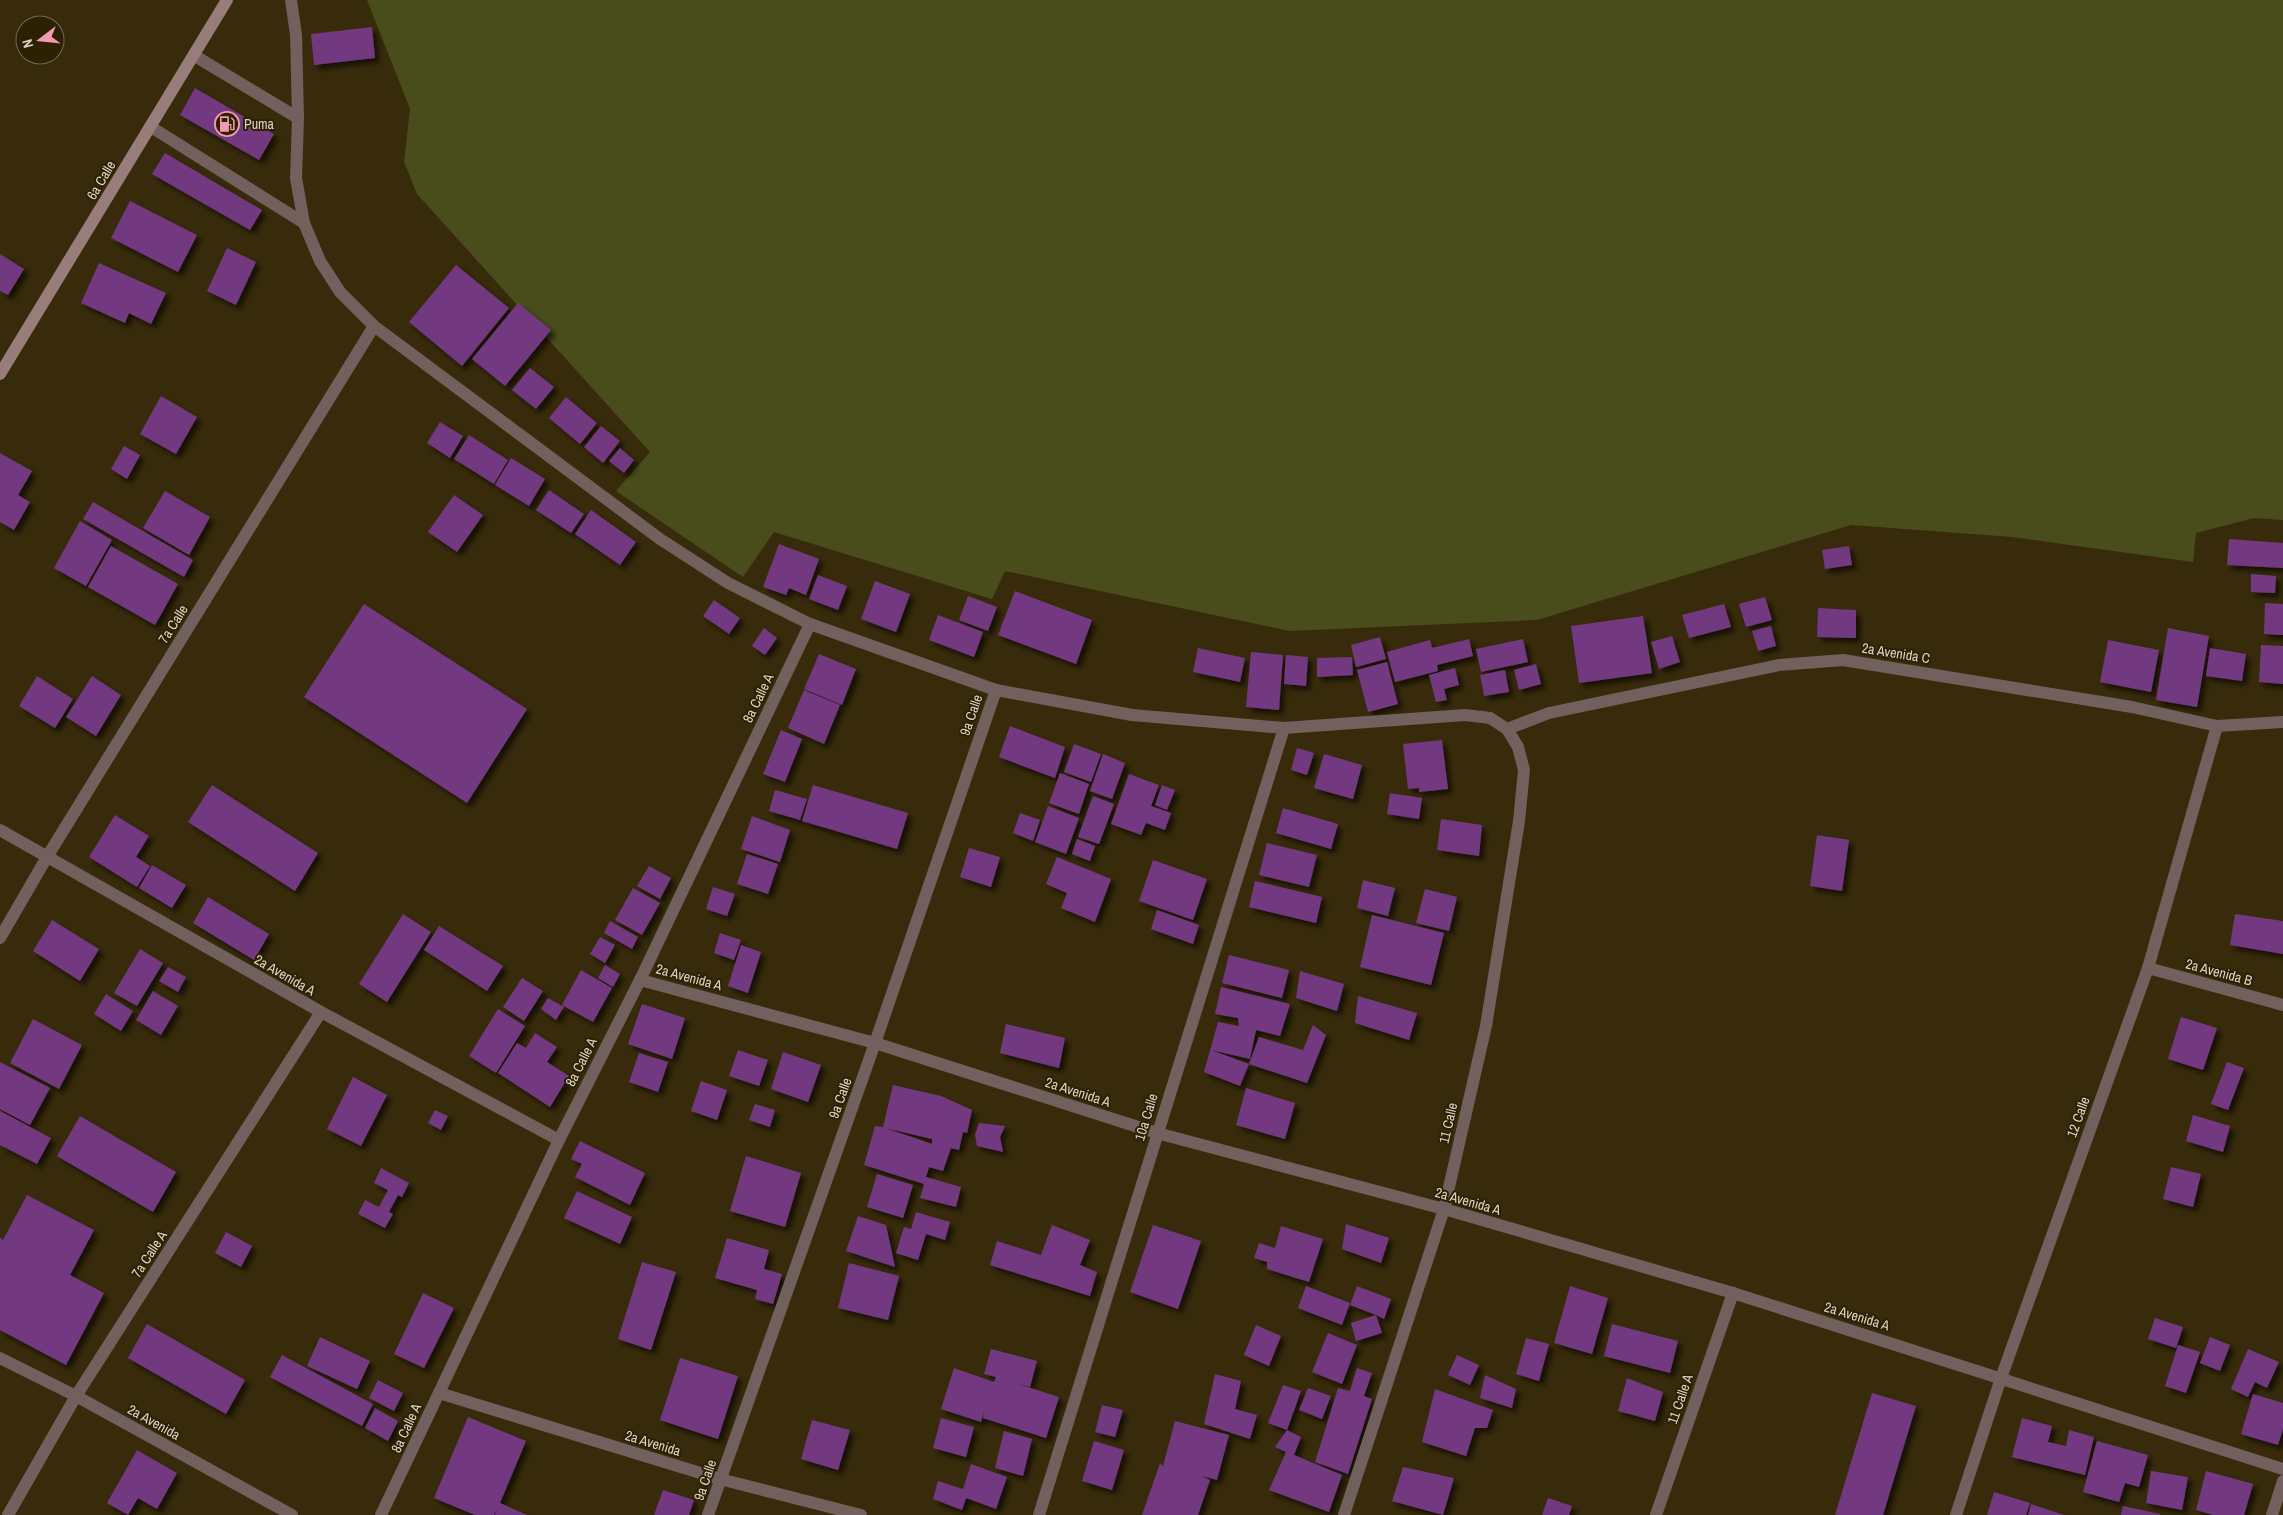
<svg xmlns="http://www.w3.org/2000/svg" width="2283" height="1515" font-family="'Archivo Narrow',sans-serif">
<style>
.green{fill:#494d1b}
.building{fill:#723980;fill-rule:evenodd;filter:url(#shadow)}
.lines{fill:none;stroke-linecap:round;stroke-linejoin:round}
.service{stroke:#72605e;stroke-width:12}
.minor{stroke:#72605e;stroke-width:12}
.secondary{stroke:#987d7a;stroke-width:12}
.labels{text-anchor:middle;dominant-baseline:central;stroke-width:4;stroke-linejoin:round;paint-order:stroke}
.poi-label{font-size:14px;fill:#ddd5c4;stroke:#2d2102;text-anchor:start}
.street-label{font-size:14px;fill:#ddd5c4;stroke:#2d2102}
</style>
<defs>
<filter id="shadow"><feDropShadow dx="4.5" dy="4.5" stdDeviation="2.5" flood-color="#0009"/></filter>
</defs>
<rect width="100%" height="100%" fill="#382b0b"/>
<polygon class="green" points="367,0 2283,0 2283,520 2254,518 2196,533 2193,562 2012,537 1851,525 1537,620 1290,631 1005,571 992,599 774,532 743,577 616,491 650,452 417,194 404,162 410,109"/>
<g class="building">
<polygon points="372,27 375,58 314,65 311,34"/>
<polygon points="195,88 274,134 259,160 180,115"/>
<polygon points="165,153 262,210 250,230 152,174"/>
<polygon points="130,201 197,235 178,272 111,238"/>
<polygon points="227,248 256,262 236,305 207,291"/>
<polygon points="0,254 24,269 8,295 0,291"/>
<polygon points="99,263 166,293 151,324 129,313 125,323 81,303"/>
<polygon points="456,265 509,308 462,366 409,322"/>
<polygon points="518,303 551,330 505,386 472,359"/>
<polygon points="530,368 554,387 536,409 512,390"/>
<polygon points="161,396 197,417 176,454 140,434"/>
<polygon points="566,397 597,423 580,444 549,418"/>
<polygon points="440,422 463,436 450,458 427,443"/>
<polygon points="601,426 620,441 603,463 584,447"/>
<polygon points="469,435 508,460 494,484 454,459"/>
<polygon points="124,446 140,455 127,479 111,469"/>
<polygon points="620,448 634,460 624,473 609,461"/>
<polygon points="0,453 32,471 18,495 30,502 14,530 0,522"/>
<polygon points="511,458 545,479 529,506 495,485"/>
<polygon points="549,490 584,514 571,533 536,510"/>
<polygon points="165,491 210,517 189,555 143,528"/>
<polygon points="454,495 483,515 457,552 428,532"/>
<polygon points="93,502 193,560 184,577 83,519"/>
<polygon points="591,510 636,542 620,565 575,534"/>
<polygon points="80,521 112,540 86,586 54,568"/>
<polygon points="2229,539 2283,543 2283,568 2227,565"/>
<polygon points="779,544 819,559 806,595 789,588 786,595 763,587"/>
<polygon points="111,546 178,584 155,625 88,587"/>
<polygon points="1849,546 1852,565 1825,569 1822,550"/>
<polygon points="2251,574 2276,576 2275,593 2251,592"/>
<polygon points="818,575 847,586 838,610 809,599"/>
<polygon points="875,581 910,594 896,632 861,619"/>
<polygon points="1015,591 1092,620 1076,664 998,635"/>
<polygon points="968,596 997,607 988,631 959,620"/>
<polygon points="1765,597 1772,620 1746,627 1739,604"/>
<polygon points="714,600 740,618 729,634 703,616"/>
<polygon points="2265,603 2283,604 2283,635 2264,634"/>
<polygon points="364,604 527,709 467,803 304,697"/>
<polygon points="1724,604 1731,627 1689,638 1682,615"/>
<polygon points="1818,608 1856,610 1856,638 1817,637"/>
<polygon points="938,615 983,632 974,657 929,640"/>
<polygon points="1643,616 1652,673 1579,683 1571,626"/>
<polygon points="1771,626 1776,646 1758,651 1752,631"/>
<polygon points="764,628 777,638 765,655 752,646"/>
<polygon points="2168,628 2209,636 2197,707 2156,700"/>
<polygon points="1672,636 1680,662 1659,669 1651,642"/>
<polygon points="1380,637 1386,659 1356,667 1351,645"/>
<polygon points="1469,639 1473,656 1437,665 1438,671 1395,682 1387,652 1430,640 1432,648"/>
<polygon points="1523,639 1528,662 1481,672 1476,649"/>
<polygon points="2108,640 2159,650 2151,692 2100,682"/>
<polygon points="2261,645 2283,646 2283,684 2259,682"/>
<polygon points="1198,648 1245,658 1240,682 1193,672"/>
<polygon points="2210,648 2246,654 2242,681 2206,676"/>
<polygon points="1251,652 1283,655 1279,710 1246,707"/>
<polygon points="819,654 856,669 842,705 804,689"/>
<polygon points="1286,655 1308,657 1306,686 1284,684"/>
<polygon points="1352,657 1353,675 1317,677 1317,658"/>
<polygon points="1387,662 1398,704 1368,712 1357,670"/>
<polygon points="1536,664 1541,684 1519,690 1514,670"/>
<polygon points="1455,668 1459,685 1444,689 1447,700 1436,702 1429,675"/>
<polygon points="1505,670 1509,692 1484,696 1480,675"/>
<polygon points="37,676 73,699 55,728 19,706"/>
<polygon points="92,676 121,695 96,736 66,717"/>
<polygon points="804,690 840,705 824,744 788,728"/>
<polygon points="1010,726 1065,747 1055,778 999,757"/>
<polygon points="781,730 802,739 785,782 763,774"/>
<polygon points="1442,740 1448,789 1419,792 1419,788 1408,789 1403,744"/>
<polygon points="1074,744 1101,754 1091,782 1064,772"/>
<polygon points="1297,748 1314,753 1307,775 1291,770"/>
<polygon points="1103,754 1125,763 1112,799 1090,791"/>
<polygon points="1324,754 1362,765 1353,799 1314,788"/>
<polygon points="1060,773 1089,784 1079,814 1049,803"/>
<polygon points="1129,774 1159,785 1151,806 1171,813 1165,830 1146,823 1141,835 1111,824"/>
<polygon points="212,785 318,853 295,891 188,822"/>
<polygon points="813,785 908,813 897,849 802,821"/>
<polygon points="1162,785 1175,790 1167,810 1155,805"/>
<polygon points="775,790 807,799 800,820 769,811"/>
<polygon points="1390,793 1422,798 1419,819 1387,814"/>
<polygon points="1093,796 1114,804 1099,844 1078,837"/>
<polygon points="1048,806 1079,818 1066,854 1035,842"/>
<polygon points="1283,808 1338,824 1331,849 1276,833"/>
<polygon points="1020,813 1040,820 1033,841 1013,833"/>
<polygon points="115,815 149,836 136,857 150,866 137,887 89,857"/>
<polygon points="752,816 790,830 780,862 741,849"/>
<polygon points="1441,819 1482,825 1479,856 1437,850"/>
<polygon points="1817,835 1849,840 1842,891 1810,886"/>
<polygon points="1077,839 1095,846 1090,861 1072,854"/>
<polygon points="1267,843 1317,855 1309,887 1259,875"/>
<polygon points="969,848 1000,857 991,887 960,877"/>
<polygon points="747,854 778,864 768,894 737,884"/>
<polygon points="1057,857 1111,879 1095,922 1061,908 1067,893 1046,884"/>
<polygon points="1153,860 1207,879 1193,920 1139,901"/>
<polygon points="152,865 186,885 172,908 139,888"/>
<polygon points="649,866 671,878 660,899 637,886"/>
<polygon points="1363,880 1395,888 1388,916 1357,908"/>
<polygon points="1255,881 1322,897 1316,923 1249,907"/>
<polygon points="713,887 735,894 727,916 706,909"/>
<polygon points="633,888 660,903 642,935 615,920"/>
<polygon points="1425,889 1457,897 1449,931 1416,923"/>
<polygon points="208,897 269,934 254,960 193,923"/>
<polygon points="1157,910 1199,925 1193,944 1151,929"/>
<polygon points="403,914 431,932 387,1002 359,984"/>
<polygon points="2235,914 2283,921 2283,954 2230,945"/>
<polygon points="1372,915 1444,933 1431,985 1360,967"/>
<polygon points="52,920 99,949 80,981 33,951"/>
<polygon points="610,921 638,937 632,949 604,933"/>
<polygon points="439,926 503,966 487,991 424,950"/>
<polygon points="720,933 741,940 734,960 714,953"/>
<polygon points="600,937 615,945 605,963 590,954"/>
<polygon points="741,945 761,952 748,993 728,986"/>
<polygon points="140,949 163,963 137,1006 114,993"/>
<polygon points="1229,955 1289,970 1282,998 1222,983"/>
<polygon points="605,965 620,974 613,987 598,978"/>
<polygon points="168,967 186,977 178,992 159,981"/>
<polygon points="581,970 612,988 593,1022 562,1005"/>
<polygon points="1300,971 1344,984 1337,1011 1296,998"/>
<polygon points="522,978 543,991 524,1021 503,1007"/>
<polygon points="1221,987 1290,1004 1280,1036 1256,1030 1250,1059 1211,1050 1249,1064 1259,1037 1303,1050 1313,1025 1326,1035 1307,1083 1249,1064 1240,1086 1204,1072 1218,1022 1239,1026 1238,1018 1215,1014"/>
<polygon points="153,991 178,1006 161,1035 136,1020"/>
<polygon points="106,994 133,1011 121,1031 94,1014"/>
<polygon points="1358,996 1417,1013 1409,1040 1355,1023"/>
<polygon points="548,998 564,1007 556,1020 541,1009"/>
<polygon points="642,1004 685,1018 672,1059 628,1044"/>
<polygon points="498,1009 525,1026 496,1073 469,1056"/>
<polygon points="2181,1017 2217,1028 2203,1070 2168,1059"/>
<polygon points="33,1019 82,1045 59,1089 10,1063"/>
<polygon points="1006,1024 1065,1038 1059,1068 1000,1053"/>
<polygon points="535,1033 557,1047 547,1062 569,1076 550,1107 498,1073 517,1043 526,1048"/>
<polygon points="738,1050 768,1060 759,1086 729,1076"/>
<polygon points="783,1052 821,1065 808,1102 771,1089"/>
<polygon points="639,1053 668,1062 658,1092 629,1082"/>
<polygon points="0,1062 50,1088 30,1125 0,1109"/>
<polygon points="2227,1062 2244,1068 2228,1110 2211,1104"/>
<polygon points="353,1077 387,1095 361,1146 327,1129"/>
<polygon points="701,1081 727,1090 717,1120 691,1111"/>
<path d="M893,1085l48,11 31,14 -5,23 -4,-1 -4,18 -8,-2 -8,23 -14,-4 -3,10 35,10 -5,20 -36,-9 4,-14 -60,-19 11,-39 8,1zM885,1128l47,11v5l-23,-8z"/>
<polygon points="1246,1088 1295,1103 1285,1139 1236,1125"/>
<polygon points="755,1104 775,1110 770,1127 749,1120"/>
<polygon points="435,1110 448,1116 441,1130 428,1123"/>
<polygon points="0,1111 51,1138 37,1164 0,1145"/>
<polygon points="2193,1115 2230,1126 2223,1152 2186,1141"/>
<polygon points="80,1116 176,1172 153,1212 57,1156"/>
<polygon points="979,1123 1005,1126 1000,1137 1003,1152 977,1146 975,1135"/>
<polygon points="580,1141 645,1173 630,1205 575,1177 582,1164 571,1159"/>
<polygon points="746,1156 801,1173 785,1227 730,1211"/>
<polygon points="2171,1167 2201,1174 2193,1207 2163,1199"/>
<polygon points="381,1168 409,1183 402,1197 398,1195 389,1212 393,1214 385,1228 358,1214 365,1200 379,1207 388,1190 374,1183"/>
<polygon points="877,1174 913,1185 903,1218 867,1207"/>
<polygon points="577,1191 632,1217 620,1244 564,1218"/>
<polygon points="27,1195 94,1230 70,1275 104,1293 66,1365 0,1330 0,1238 3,1240"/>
<polygon points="916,1212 950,1222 945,1240 926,1234 918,1260 896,1253 904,1227 911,1229"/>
<polygon points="858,1216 886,1225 895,1267 846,1251"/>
<polygon points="1346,1224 1389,1238 1381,1263 1342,1249"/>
<polygon points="1052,1225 1090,1240 1080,1265 1097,1272 1090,1296 990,1265 997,1241 1041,1255"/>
<polygon points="1153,1225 1201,1241 1178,1309 1130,1292"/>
<polygon points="1281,1226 1323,1239 1309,1282 1267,1269 1267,1262 1254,1258 1259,1243 1275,1248"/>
<polygon points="226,1232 252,1246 241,1267 215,1253"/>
<polygon points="727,1238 769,1250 764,1269 782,1274 773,1304 755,1299 757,1290 715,1278"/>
<polygon points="642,1262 676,1272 651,1350 618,1339"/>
<polygon points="849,1263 899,1276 888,1320 838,1308"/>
<polygon points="1306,1286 1350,1303 1342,1325 1298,1308"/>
<polygon points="1357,1286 1391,1299 1384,1319 1376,1315 1382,1333 1356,1341 1351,1323 1376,1315 1350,1305"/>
<polygon points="1570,1286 1608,1298 1592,1354 1554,1343"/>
<polygon points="423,1293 454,1308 424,1368 394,1354"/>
<polygon points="2155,1318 2183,1327 2176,1348 2148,1339"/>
<polygon points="147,1324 245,1380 226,1414 128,1358"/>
<polygon points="1612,1324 1678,1341 1670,1373 1604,1356"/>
<polygon points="1256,1325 1281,1336 1269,1366 1244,1355"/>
<polygon points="1328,1333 1357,1345 1342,1384 1312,1372"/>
<polygon points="320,1337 370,1361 357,1389 307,1366"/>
<polygon points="2210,1337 2230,1345 2220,1371 2200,1363"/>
<polygon points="1526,1338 1549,1344 1539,1381 1516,1374"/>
<polygon points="2178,1345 2200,1352 2186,1393 2165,1386"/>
<polygon points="991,1349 1037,1361 1030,1387 1015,1383 1059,1397 1046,1438 983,1418 984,1411 981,1422 941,1409 954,1368 994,1382 996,1377 984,1374"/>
<polygon points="2248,1349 2279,1362 2267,1388 2255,1382 2248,1397 2231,1389"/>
<polygon points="282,1355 373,1404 362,1426 270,1377"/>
<polygon points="1457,1355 1479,1365 1470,1385 1448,1375"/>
<polygon points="680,1358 738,1376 718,1439 660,1420"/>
<polygon points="1357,1368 1372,1373 1364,1396 1372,1399 1348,1474 1315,1462 1338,1388 1350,1391"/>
<polygon points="1215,1374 1241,1381 1235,1409 1257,1415 1250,1439 1204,1424"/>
<polygon points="1485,1375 1516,1389 1512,1408 1480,1398"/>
<polygon points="1627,1378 1663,1392 1655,1421 1618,1411"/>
<polygon points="378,1380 403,1393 394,1411 369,1398"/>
<polygon points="1283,1385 1301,1391 1287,1430 1268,1423"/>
<polygon points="1308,1388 1331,1396 1322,1419 1299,1410"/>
<polygon points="1435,1389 1493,1410 1487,1428 1475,1428 1466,1456 1422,1442"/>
<polygon points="1872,1393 1916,1406 1883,1515 1835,1515"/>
<polygon points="2253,1394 2283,1403 2283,1429 2278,1445 2241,1434"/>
<polygon points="1102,1405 1123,1410 1115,1437 1095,1432"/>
<polygon points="375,1408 398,1421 388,1441 365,1428"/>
<polygon points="468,1417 526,1441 500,1503 527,1515 495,1515 497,1509 494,1515 475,1515 434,1498"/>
<polygon points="941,1418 974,1427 966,1457 933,1448"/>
<polygon points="2022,1418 2052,1426 2048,1442 2066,1446 2069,1430 2094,1437 2085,1475 2012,1457"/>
<polygon points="812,1420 850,1430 838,1470 801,1459"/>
<polygon points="1175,1421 1229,1435 1217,1480 1202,1476 1210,1480 1198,1515 1142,1515 1160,1463 1163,1466"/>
<polygon points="1287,1430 1301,1437 1294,1455 1342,1475 1329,1512 1269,1490 1286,1452 1275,1447"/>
<polygon points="1004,1431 1032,1439 1023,1476 995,1468"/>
<polygon points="1094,1441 1124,1450 1112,1490 1082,1481"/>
<polygon points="2097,1441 2148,1455 2139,1487 2125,1483 2119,1502 2083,1492"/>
<polygon points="137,1450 177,1473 157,1509 138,1498 128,1515 107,1503"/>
<polygon points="971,1464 1007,1477 996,1509 966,1498 962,1510 933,1499 938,1481 963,1489"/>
<polygon points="1403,1467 1454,1478 1443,1515 1392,1501"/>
<polygon points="2151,1471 2188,1477 2182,1510 2146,1503"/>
<polygon points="2206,1471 2253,1484 2244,1515 2213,1515 2196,1510"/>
<polygon points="663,1490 694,1500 689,1515 654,1515"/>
<polygon points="1994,1492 2030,1503 2026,1515 1987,1515"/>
<polygon points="1548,1498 1572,1506 1569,1515 1542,1515"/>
<polygon points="2031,1504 2064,1515 2028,1515"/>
<polygon points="2123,1506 2160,1514 2160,1515 2121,1515"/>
</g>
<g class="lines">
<g class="service">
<polyline points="195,56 298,118"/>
<polyline points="151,127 304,223"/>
</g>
<g class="minor">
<polyline points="291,0 296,35 298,118 296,178 304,223 320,261 340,292 374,326 660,539 728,583 810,624 996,690 1132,715 1284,728 1465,715 1490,718 1507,729 1518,747 1524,770 1519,821 1486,1026 1444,1209 1344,1515"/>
<polyline points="1507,729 1549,713 1779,665 1843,660 2132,707 2217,726 2283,722"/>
<polyline points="0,830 321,1012 559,1140"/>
<polyline points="0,938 47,857 374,326"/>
<polyline points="2148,968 2283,1005"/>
<polyline points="640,980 875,1043 1157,1133 1444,1209 1733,1293 2283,1469"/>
<polyline points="0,1358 76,1396 292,1515"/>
<polyline points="439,1393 720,1479 861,1515"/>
<polyline points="8,1515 76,1396 321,1012"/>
<polyline points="381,1515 559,1140 640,980 810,624"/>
<polyline points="708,1515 875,1043 996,690"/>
<polyline points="1039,1515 1284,728"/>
<polyline points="1656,1515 1733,1293"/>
<polyline points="1956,1515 2001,1378 2148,968 2217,726"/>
<polyline points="2272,1515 2283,1481"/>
</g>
<polyline class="secondary" points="0,374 227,0"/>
</g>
<defs>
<symbol id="fuel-ring" viewBox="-11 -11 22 22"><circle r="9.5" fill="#2d2102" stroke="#f29ab0" stroke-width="1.5"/><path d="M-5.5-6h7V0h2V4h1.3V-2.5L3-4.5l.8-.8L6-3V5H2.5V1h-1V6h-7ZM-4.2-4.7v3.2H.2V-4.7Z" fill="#f29ab0"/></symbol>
</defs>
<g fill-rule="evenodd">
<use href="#fuel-ring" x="213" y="110" width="28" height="28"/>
</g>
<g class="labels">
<g class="poi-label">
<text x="244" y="124">Puma</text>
</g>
<g class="street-label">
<text transform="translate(101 180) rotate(-59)">6a Calle</text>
<text transform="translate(173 624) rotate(-58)">7a Calle</text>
<text transform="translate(1896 653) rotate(9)">2a Avenida C</text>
<text transform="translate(758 698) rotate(-64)">8a Calle A</text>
<text transform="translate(971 715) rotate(-71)">9a Calle</text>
<text transform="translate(2219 972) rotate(15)">2a Avenida B</text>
<text transform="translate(285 975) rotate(30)">2a Avenida A</text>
<text transform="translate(689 977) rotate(15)">2a Avenida A</text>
<text transform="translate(581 1062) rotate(-63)">8a Calle A</text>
<text transform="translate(1078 1092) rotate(18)">2a Avenida A</text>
<text transform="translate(840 1098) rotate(-70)">9a Calle</text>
<text transform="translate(1146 1117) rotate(-73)">10a Calle</text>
<text transform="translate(2078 1117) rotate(-70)">12 Calle</text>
<text transform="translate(1448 1123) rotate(-77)">11 Calle</text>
<text transform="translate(1468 1201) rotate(16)">2a Avenida A</text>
<text transform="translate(149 1254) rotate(-57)">7a Calle A</text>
<text transform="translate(1857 1316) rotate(17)">2a Avenida A</text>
<text transform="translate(1680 1399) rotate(-71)">11 Calle A</text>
<text transform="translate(154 1422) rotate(29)">2a Avenida</text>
<text transform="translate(406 1428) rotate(-65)">8a Calle A</text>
<text transform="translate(653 1443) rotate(17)">2a Avenida</text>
<text transform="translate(705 1480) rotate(-71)">9a Calle</text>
</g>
</g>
<g transform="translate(40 40) rotate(254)"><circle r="24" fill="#2d2102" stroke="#736950"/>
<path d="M0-4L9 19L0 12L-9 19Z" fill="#f29ab0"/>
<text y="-8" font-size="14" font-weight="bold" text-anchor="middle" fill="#ddd5c4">N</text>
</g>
</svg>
